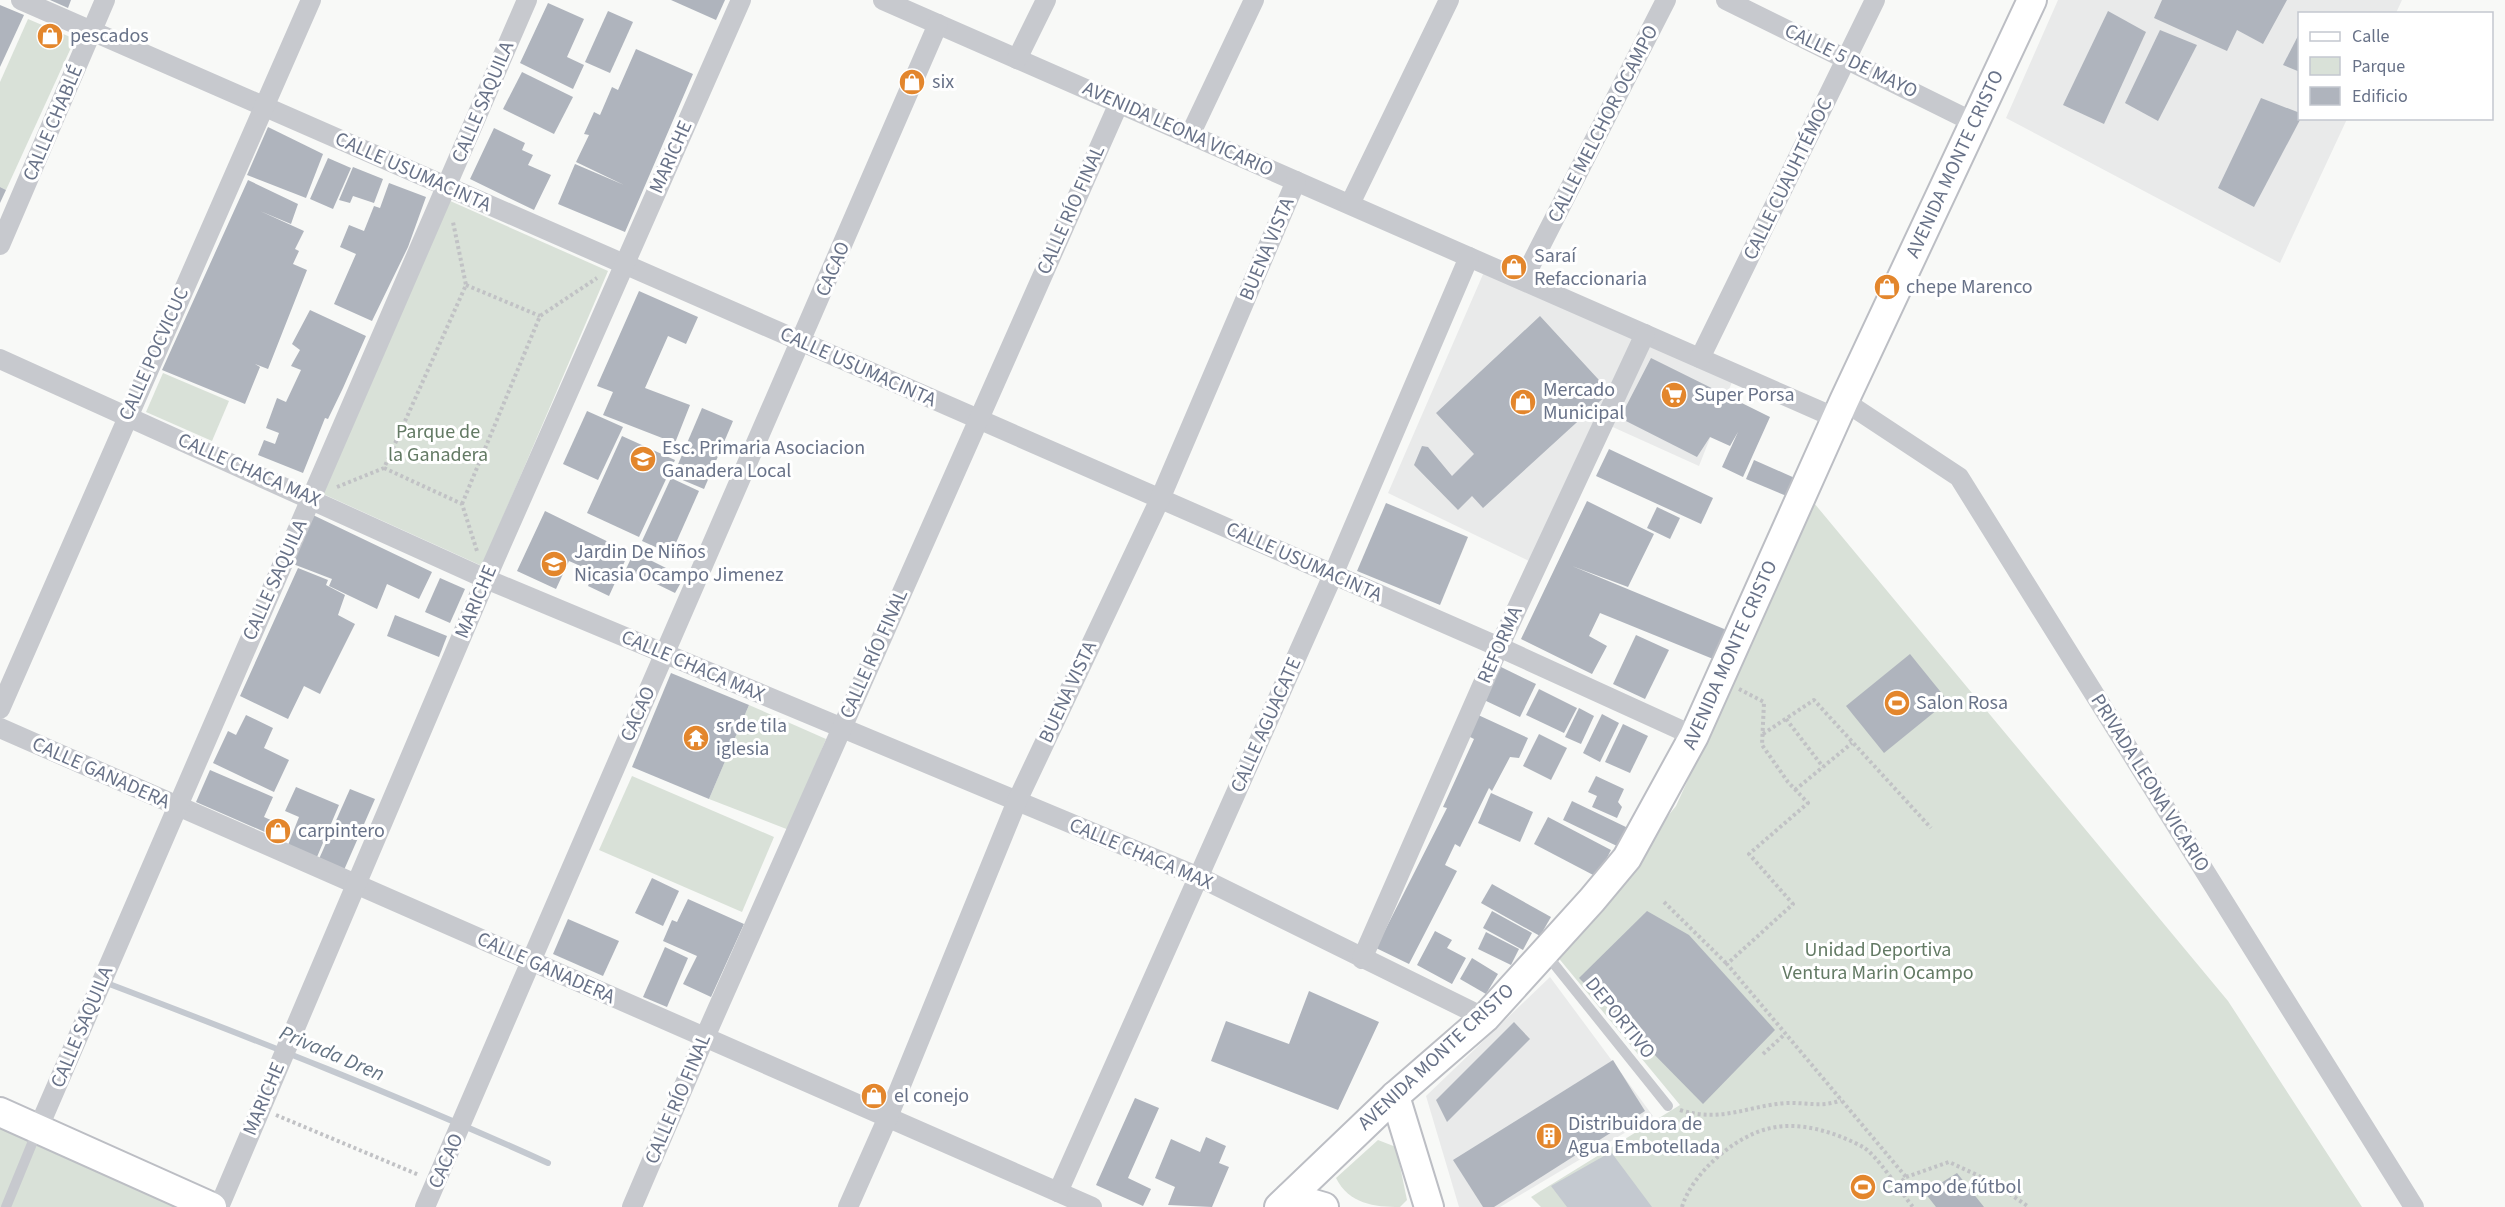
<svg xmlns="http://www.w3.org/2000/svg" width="2505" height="1207" font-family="'Source Sans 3',sans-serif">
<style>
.built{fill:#e9eaea}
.green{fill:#d9e1d8}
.water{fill:#c4c9d0}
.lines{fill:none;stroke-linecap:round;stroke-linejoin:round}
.stream{stroke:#c4c9d0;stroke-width:6}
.building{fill:#afb4bd}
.secondary-casing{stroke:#bcbec4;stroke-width:32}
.path{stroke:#c1c2c5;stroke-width:4;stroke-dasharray:3 3;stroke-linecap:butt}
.lane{stroke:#c7c9ce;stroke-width:10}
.street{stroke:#c7c9ce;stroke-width:20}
.secondary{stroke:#fff;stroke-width:28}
.labels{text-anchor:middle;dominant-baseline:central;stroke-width:6;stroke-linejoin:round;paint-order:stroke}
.poi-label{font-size:20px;fill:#687288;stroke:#fff;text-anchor:start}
.street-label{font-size:20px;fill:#687288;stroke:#fff}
.park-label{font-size:20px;fill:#637a64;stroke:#fff}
.water-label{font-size:21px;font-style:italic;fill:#647383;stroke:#fff}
</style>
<rect width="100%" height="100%" fill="#f8f9f7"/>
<g class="built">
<polygon points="2058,0 2402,0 2396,13 2300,14 2300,118 2347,119 2280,263 2006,118"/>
<polygon points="1484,272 1732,382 1699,466 1595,419 1529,561 1388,493"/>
<polygon points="1550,977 1653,1116 1500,1207 1459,1207 1426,1096"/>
</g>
<g class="green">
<polygon points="28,19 75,39 6,190 0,187 0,82"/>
<polygon points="448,200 608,271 482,566 321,493"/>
<polygon points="163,373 229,401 212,441 146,412"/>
<polygon points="1814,503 2228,1001 2362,1207 1541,1207 1531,1197 1680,1105 1556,955 1676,806"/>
<polygon points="749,705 826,739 789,830 709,799"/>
<polygon points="632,776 774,837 742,912 599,850"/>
<polygon points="0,1119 194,1207 0,1207"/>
<path d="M1378,1140l18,7 11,53 -7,7c-26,0 -51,-3 -64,-29z"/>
</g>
<polygon class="water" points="1611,1152 1652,1207 1567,1207 1551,1186"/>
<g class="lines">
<path class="stream" d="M104,982c150,57 298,115 444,181"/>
</g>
<g class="building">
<polygon points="50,0 71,0 68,8"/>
<polygon points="671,0 725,0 716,20"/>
<polygon points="2162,0 2287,0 2263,44 2237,30 2227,51 2154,18"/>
<polygon points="548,3 584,19 567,57 584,65 573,89 520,63"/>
<polygon points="0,5 24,15 0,67"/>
<polygon points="608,11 633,22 610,73 585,62"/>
<polygon points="2108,11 2146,32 2104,124 2063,105"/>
<polygon points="2160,30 2197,45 2158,121 2125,103"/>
<polygon points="2300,32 2300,72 2283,65"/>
<polygon points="636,49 693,74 625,232 558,204 575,164 624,185 576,162 589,135 584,134 594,112 600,115 612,87 618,90"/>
<polygon points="522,72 573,97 554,134 503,109"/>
<polygon points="2261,98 2300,113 2301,118 2254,207 2218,188"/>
<polygon points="268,127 323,154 306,198 247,175"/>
<polygon points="494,128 525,143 522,150 533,155 528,165 551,175 534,210 470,179"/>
<polygon points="328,158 351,168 333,209 310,199"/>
<polygon points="353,167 383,179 374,203 353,196 350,203 339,200"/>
<polygon points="248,180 298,204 291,224 260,211 304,231 295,249 299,251 293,264 307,270 268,369 255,364 260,367 245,404 162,370"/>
<polygon points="389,183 426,197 408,247 372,321 334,304 356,254 340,247 349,225 364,231 374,206 380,208"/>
<polygon points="0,187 6,190 0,203"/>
<polygon points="639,291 698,317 686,344 668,336 645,388 690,405 675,443 603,415 613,392 597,386"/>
<polygon points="310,310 366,336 343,388 328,419 325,418 303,473 258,455 264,440 275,444 279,433 266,428 277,398 286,402 301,370 291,366 300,350 292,344"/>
<polygon points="1540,316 1610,392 1483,508 1472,496 1458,510 1414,465 1422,446 1428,447 1452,476 1474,454 1436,413"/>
<polygon points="1651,358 1770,417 1743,477 1722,467 1738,432 1730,446 1710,437 1697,457 1620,418"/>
<polygon points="702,408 733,421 704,489 673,476"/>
<polygon points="587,411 623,427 598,480 563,464"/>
<polygon points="622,436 675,460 639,537 587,513"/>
<polygon points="1609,449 1713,498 1701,524 1596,476"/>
<polygon points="1754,460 1797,479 1789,497 1746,479"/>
<polygon points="671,478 699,491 671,554 642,541"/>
<polygon points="1587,501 1654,534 1628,587 1572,566 1729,631 1718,661 1600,613 1589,636 1607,646 1592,674 1521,639"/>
<polygon points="1386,503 1468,537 1440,605 1357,571"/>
<polygon points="1657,507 1680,518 1670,539 1647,528"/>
<polygon points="545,511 629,552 609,596 588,586 594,572 569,561 556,589 517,571"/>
<polygon points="313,515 432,572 419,599 387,584 377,609 329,586 332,579 293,564"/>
<polygon points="634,552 684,577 675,593 626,569"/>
<polygon points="298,568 328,580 326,585 345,595 338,615 355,624 320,694 304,686 288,719 240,696"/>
<polygon points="440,578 465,589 450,623 425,612"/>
<polygon points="395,615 447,636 439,657 387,636"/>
<polygon points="1636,635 1669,650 1645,699 1613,684"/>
<polygon points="1910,654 1948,701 1884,753 1846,706"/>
<polygon points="1501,667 1536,684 1520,717 1484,700"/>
<polygon points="671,673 749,705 709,799 632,767"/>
<polygon points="1539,689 1577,708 1564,733 1526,715"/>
<polygon points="1579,708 1594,716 1581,744 1565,737"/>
<polygon points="1476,714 1528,738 1519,758 1510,757 1492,791 1489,788 1460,847 1455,844 1445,865 1457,871 1409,964 1376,948 1447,808 1443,807 1474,739 1466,735"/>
<polygon points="1602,714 1619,723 1600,762 1583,753"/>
<polygon points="246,715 273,728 264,748 289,760 274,792 213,763 228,731 236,735"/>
<polygon points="1623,724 1648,736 1630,773 1605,762"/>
<polygon points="1539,734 1567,748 1551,780 1523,766"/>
<polygon points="210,770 273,797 264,817 289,828 283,840 196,802"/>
<polygon points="1596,776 1624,789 1618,802 1622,807 1617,818 1592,807 1597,796 1588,792"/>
<polygon points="296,787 339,805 317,857 288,845 299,817 285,811"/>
<polygon points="350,789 375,799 344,870 319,859"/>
<polygon points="1491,793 1533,812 1520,842 1478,823"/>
<polygon points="1572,801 1628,828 1619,847 1563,820"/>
<polygon points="1548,817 1611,850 1597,877 1534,844"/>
<polygon points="652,878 679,891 663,926 635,913"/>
<polygon points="1492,884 1551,917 1540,936 1481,903"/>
<polygon points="688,899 744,924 711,997 683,984 697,956 663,941 672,920 677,922"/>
<polygon points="1492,911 1532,933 1523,950 1483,928"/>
<polygon points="1647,911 1689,935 1775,1030 1703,1104 1579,978"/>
<polygon points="568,919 619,941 603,976 553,954"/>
<polygon points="1435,931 1452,940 1447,948 1466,958 1452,984 1417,965"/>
<polygon points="1486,932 1519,949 1511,965 1478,949"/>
<polygon points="665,947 688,958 667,1007 643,997"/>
<polygon points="1472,958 1498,974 1486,994 1460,979"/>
<polygon points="1309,991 1379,1022 1338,1110 1211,1061 1226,1021 1289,1044"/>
<polygon points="1514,1022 1530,1039 1447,1122 1436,1100"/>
<polygon points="1613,1060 1645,1111 1494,1207 1483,1207 1453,1160"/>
<polygon points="1135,1098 1159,1108 1128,1178 1151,1189 1143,1206 1096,1185"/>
<polygon points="1206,1137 1226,1146 1219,1163 1229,1167 1212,1207 1168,1205 1175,1187 1155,1178 1171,1139 1200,1152"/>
<polygon points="1957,1173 1984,1207 1936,1207 1925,1193"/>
</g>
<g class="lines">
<defs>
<g id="secondary">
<polyline points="1395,1096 1429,1207"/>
<polyline points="0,1112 212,1207"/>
<polyline points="1290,1197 1324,1207"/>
<polyline points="1279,1207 1395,1096 1485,1018 1592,900 1627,858 1694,736 1844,401 2032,0"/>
</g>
</defs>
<use href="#secondary" class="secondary-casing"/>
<g class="path">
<polyline points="466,285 540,316"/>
<polyline points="384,468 462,504 477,551"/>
<polyline points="337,487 384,468 466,285 453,222"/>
<polyline points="462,504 540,316 597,278"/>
<polyline points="1739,689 1764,702 1762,745 1788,782 1808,803 1749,854 1793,904 1727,964 1906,1177 1896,1187"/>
<polyline points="1786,719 1823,767"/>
<polyline points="1763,734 1814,700 1931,828"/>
<polyline points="1795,790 1852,743"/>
<polyline points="1664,902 1727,964"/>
<polyline points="1763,1054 1785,1034"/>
<path d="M1680,1110c41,13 67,-4 106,-7 19,-1 37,5 55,-3"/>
<polyline points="276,1115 419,1175"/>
<polyline points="1906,1177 1949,1162 1992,1182 2029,1207"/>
<path d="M1682,1207c10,-34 54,-72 89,-79 30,-7 66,5 92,19 13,7 39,47 50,60"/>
</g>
<g class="lane">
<polyline points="1546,954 1668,1106"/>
<polyline points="6,1207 38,1129"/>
</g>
<g class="street">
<polyline points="21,0 1499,647 1694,736"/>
<polyline points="883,0 1836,418"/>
<polyline points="1726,0 1975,123"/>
<polyline points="1017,59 1046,0"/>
<polyline points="1190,135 1254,0"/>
<polyline points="1350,204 1449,0"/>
<polyline points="0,245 105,0"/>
<polyline points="1523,280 1666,0"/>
<polyline points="1700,358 1875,0"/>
<polyline points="0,359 486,579 1199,877 1485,1018"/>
<polyline points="1844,401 1959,477 2414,1207"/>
<polyline points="0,709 311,0"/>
<polyline points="0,728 1092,1207"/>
<polyline points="1362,959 1499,647 1645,334"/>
<polyline points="38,1129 527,0"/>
<polyline points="1058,1192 1333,575 1469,257"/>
<polyline points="219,1207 486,579 741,0"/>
<path d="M425,1207c169,-395 344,-787 513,-1183"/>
<polyline points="632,1207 705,1037 1119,103"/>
<polyline points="848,1207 888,1117 1017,801 1160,499 1296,181"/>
</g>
<use href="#secondary" class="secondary"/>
</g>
<defs>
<symbol id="shop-disc" viewBox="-11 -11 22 22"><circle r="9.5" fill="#e3862c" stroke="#fff"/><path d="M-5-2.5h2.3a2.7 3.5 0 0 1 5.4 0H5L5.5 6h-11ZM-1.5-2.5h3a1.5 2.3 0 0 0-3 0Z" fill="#fff"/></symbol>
<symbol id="supermarket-disc" viewBox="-11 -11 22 22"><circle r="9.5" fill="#e3862c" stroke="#fff"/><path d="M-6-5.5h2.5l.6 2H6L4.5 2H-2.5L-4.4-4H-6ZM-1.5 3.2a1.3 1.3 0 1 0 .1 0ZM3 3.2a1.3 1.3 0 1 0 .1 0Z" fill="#fff"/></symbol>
<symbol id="school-disc" viewBox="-11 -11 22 22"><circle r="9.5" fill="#e3862c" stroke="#fff"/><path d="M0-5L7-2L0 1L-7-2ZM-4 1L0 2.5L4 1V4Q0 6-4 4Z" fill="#fff"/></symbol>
<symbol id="stadium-disc" viewBox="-11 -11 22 22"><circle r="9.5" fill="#e3862c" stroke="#fff"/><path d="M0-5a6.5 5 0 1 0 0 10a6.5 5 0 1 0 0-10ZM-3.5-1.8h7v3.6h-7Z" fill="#fff"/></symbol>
<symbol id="temple-disc" viewBox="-11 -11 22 22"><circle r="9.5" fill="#e3862c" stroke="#fff"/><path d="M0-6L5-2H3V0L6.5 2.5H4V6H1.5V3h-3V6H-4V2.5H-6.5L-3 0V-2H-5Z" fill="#fff"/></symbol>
<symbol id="building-disc" viewBox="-11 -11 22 22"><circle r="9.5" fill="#e3862c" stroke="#fff"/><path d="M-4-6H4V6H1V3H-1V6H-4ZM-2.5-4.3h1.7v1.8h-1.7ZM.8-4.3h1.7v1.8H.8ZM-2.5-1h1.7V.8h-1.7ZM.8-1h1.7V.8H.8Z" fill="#fff"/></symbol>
</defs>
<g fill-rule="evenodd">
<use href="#shop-disc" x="35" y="21" width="30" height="30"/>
<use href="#shop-disc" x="897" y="67" width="30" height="30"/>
<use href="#shop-disc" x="1499" y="252" width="30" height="30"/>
<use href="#shop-disc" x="1872" y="272" width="30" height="30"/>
<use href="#supermarket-disc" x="1659" y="380" width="30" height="30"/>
<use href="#shop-disc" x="1508" y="387" width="30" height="30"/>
<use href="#school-disc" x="628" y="444" width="30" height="30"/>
<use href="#school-disc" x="539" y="549" width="30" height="30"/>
<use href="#stadium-disc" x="1882" y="688" width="30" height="30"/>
<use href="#temple-disc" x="681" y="723" width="30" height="30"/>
<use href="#shop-disc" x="263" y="816" width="30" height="30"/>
<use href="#shop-disc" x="859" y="1081" width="30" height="30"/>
<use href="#building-disc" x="1534" y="1121" width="30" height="30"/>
<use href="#stadium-disc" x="1848" y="1172" width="30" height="30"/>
</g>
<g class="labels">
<g class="poi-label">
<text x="70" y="36">pescados</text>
<text x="932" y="82">six</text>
<text x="1534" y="256">Saraí<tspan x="1534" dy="23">Refaccionaria</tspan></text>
<text x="1906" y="287">chepe Marenco</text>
<text x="1543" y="390">Mercado<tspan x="1543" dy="23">Municipal</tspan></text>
<text x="1694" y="395">Super Porsa</text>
<text x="662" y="448">Esc. Primaria Asociacion<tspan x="662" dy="23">Ganadera Local</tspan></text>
<text x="574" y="552">Jardin De Niños<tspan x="574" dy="23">Nicasia Ocampo Jimenez</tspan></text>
<text x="1916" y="703">Salon Rosa</text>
<text x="716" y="726">sr de tila<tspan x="716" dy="23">iglesia</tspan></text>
<text x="298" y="831">carpintero</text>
<text x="894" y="1096">el conejo</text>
<text x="1568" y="1124">Distribuidora de<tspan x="1568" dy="23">Agua Embotellada</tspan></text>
<text x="1882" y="1187">Campo de fútbol</text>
</g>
<g class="street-label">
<text transform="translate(1851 61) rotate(26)">CALLE 5 DE MAYO</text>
<text transform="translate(483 102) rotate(-67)">CALLE SAQUILA</text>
<text transform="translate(53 123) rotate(-67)">CALLE CHABLÉ</text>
<text transform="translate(1603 124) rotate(-63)">CALLE MELCHOR OCAMPO</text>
<text transform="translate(1178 129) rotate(24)">AVENIDA LEONA VICARIO</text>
<text transform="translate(671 157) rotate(-66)">MARICHE</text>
<text transform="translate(1955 164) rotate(-65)">AVENIDA MONTE CRISTO</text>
<text transform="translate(413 172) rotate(24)">CALLE USUMACINTA</text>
<text transform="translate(1788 179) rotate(-64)">CALLE CUAUHTÉMOC</text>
<text transform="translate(1071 210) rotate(-66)">CALLE RÍO FINAL</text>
<text transform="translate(1267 249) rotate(-67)">BUENA VISTA</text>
<text transform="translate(833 269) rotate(-67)">CACAO</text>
<text transform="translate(154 354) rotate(-66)">CALLE POCVICUC</text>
<text transform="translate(858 367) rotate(24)">CALLE USUMACINTA</text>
<text transform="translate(249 470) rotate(24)">CALLE CHACA MAX</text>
<text transform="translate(1304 562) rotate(24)">CALLE USUMACINTA</text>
<text transform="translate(275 580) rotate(-66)">CALLE SAQUILA</text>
<text transform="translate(476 602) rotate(-67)">MARICHE</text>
<text transform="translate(1500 645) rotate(-66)">REFORMA</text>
<text transform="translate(874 654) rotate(-66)">CALLE RÍO FINAL</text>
<text transform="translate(1730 655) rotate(-66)">AVENIDA MONTE CRISTO</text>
<text transform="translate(693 666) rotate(23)">CALLE CHACA MAX</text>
<text transform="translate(1068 692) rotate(-65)">BUENA VISTA</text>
<text transform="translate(638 714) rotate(-66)">CACAO</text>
<text transform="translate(1266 725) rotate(-66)">CALLE AGUACATE</text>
<text transform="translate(101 773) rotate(24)">CALLE GANADERA</text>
<text transform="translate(2150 783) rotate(58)">PRIVADA LEONA VICARIO</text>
<text transform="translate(1141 854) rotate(23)">CALLE CHACA MAX</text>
<text transform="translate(546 968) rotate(24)">CALLE GANADERA</text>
<text transform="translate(1620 1018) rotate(51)">DEPORTIVO</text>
<text transform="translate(82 1027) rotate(-67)">CALLE SAQUILA</text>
<text transform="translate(1436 1057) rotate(-43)">AVENIDA MONTE CRISTO</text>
<text transform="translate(264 1099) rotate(-67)">MARICHE</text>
<text transform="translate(678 1099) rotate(-67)">CALLE RÍO FINAL</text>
<text transform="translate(446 1161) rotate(-66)">CACAO</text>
</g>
<g class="park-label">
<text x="438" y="432">Parque de<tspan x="438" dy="23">la Ganadera</tspan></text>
<text x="1878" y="950">Unidad Deportiva<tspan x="1878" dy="23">Ventura Marin Ocampo</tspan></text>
</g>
<g class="water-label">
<text transform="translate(332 1053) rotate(23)">Privada Dren</text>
</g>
</g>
<rect x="2298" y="12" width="195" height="108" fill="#ffffff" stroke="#c3c7cf" stroke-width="1.5"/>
<rect x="2310" y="32" width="30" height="9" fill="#ffffff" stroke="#c3c7cf" stroke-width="1.5"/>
<text x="2352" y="42" font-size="18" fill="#687288">Calle</text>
<rect x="2310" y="57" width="30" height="18" fill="#d9e1d8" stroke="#c3c7cf" stroke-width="1.5"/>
<text x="2352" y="72" font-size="18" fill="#687288">Parque</text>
<rect x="2310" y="87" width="30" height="18" fill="#afb4bd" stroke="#c3c7cf" stroke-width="1.5"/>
<text x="2352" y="102" font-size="18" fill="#687288">Edificio</text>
</svg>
